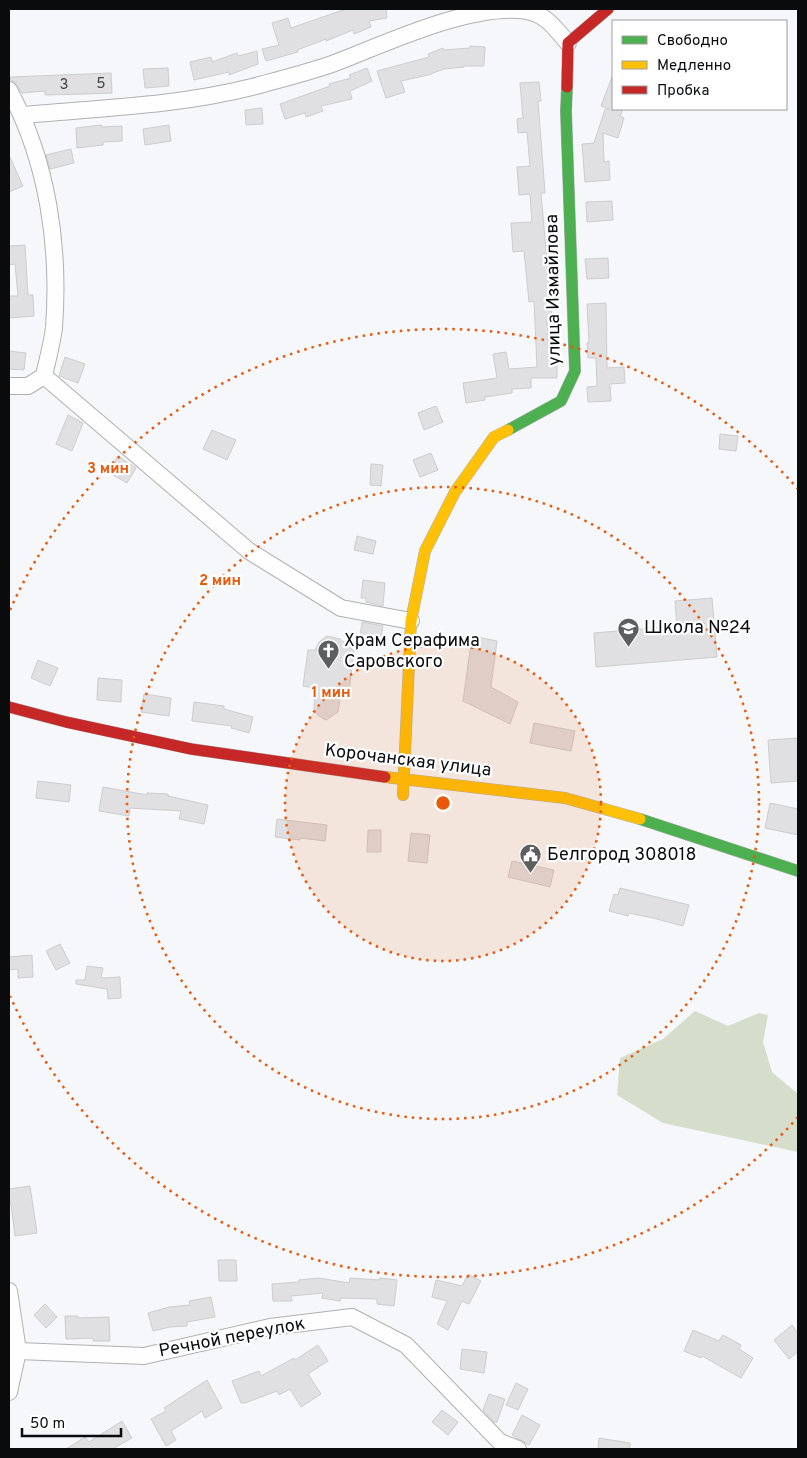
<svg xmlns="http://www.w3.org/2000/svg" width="807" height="1458" font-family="Overpass,sans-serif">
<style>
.forest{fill:#d6ddcb}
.building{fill:#e0dfe1;stroke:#cdccce}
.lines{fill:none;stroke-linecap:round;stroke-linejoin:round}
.street-casing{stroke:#afb0b2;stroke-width:18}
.fast-casing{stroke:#afb0b2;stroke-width:12}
.slow-casing{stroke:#afb0b2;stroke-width:12}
.jam-casing{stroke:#afb0b2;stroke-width:12}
.street{stroke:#fefefe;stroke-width:16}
.fast{stroke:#4caf50;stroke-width:11}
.slow{stroke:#ffc107;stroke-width:11}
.jam{stroke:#c62828;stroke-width:11}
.ring{fill:none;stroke:#e8590c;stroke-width:2.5;stroke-dasharray:2.5 5}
.labels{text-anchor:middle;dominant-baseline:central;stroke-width:4.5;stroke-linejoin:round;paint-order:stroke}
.number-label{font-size:15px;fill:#404042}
.street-label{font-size:18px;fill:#0a0b0d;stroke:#fff}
.poi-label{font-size:18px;fill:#0a0b0d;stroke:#fff;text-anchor:start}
.centre{fill:#e8590c;stroke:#fff;stroke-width:2.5}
.ring-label{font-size:15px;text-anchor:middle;font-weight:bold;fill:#e8590c;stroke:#fff;stroke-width:4.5;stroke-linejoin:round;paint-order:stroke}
</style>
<rect width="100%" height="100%" fill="#f5f7fa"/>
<polygon class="forest" points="695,1011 728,1026 759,1013 768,1015 763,1042 772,1072 798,1094 798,1152 663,1123 617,1095 620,1058 663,1039"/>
<g class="building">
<polygon points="346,9 386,9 387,18 369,21 371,27 354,34 353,30 326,41 326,39 297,50 298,52 266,61 262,49 279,45 272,23 288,18 291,28"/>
<polygon points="470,46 485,47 484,66 464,66 464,67 444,69 428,75 401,81 405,92 386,98 377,71 429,57 428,54 443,48 444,50 470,48"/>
<polygon points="257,51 258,64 229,75 229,72 194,80 190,62 211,57 212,62 237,53 238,56"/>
<polygon points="168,68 169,86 145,88 143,69"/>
<polygon points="367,68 372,81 350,91 352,99 321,106 323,111 306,117 305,113 285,119 280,104 330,86 329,84 351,78 349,75"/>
<polygon points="111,73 112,93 85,94 45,95 45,91 22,93 15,82 10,80 10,77"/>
<polygon points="612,77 613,109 623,109 620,116 624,118 618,138 603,133 604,162 609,161 610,180 585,182 582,144 594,143 605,109 609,109 601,106"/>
<polygon points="539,82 541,101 538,101 545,193 541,193 552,319 547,319 549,359 557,359 557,378 531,378 531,388 512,389 512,393 485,397 485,400 466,403 463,383 497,378 493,354 506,352 509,369 537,367 534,301 529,302 524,251 513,252 511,223 532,222 530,194 519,195 517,167 530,166 527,132 518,133 517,119 523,118 520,83"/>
<polygon points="262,108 263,124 246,125 245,110"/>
<polygon points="101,125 102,127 122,126 122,141 103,142 103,145 77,148 76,128"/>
<polygon points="169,125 171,141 145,145 143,129"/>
<polygon points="71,149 74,163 50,169 46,155"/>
<polygon points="9,155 23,186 9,192"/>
<polygon points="612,201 613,220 587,222 586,202"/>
<polygon points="25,245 28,295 33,295 34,316 9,318 9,296 18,296 15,264 9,265 9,246"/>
<polygon points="608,258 609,278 587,279 585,259"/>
<polygon points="606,303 607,368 624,367 625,383 610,384 611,401 588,402 587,387 597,386 596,358 588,358 587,343 589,343 587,304"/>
<polygon points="9,351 26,353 24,370 9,369"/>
<polygon points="65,357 85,364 78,383 59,376"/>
<polygon points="436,406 443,422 424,430 418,413"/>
<polygon points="68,415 83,423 72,451 56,444"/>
<polygon points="212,430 236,440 227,460 203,449"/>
<polygon points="720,434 738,436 736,451 719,449"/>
<polygon points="431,453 438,470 420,477 413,460"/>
<polygon points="118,456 136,468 127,483 108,472"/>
<polygon points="371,464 383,465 381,486 370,485"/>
<polygon points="357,536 376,541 373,554 354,550"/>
<polygon points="363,580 385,583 383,606 366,602 366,598 361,598"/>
<polygon points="712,598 717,657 596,667 594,633 677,626 675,601"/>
<polygon points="362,622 383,626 380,642 360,638"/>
<polygon points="327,636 340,639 354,651 349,692 341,691 338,712 326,720 319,716 314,711 315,688 303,686 308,650 315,650 319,642"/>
<polygon points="472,636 497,641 491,687 518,702 510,724 463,701"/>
<polygon points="38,660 58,668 50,686 31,678"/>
<polygon points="98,678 122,680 121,702 97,700"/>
<polygon points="144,694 171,698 169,716 141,712"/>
<polygon points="194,702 224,706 224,709 253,717 249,733 231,728 232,726 192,721"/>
<polygon points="534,723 575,731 571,751 530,743"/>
<polygon points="798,738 798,781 771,783 768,740"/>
<polygon points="38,781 71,785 69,802 36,798"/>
<polygon points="103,787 147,795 147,793 168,794 168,796 208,805 204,824 179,819 181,811 130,808 129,816 99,811"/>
<polygon points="770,803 798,809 798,835 765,828"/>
<polygon points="277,819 327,825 325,841 300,838 300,840 275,837"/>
<polygon points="368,830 381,830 381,852 367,852"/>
<polygon points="411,833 430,835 427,863 408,861"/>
<polygon points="512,861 554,870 550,887 508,877"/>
<polygon points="620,888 689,905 683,926 653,918 629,913 628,916 609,911 614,894 618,895"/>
<polygon points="60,944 70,963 56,970 46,951"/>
<polygon points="32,955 33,977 18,978 18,969 9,970 9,957"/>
<polygon points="87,966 103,968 101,978 120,977 121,998 108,999 107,989 76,984 76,980 85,980"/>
<polygon points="30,1186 37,1233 15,1236 11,1204 9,1204 9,1189"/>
<polygon points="218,1260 236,1260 237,1281 219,1281"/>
<polygon points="468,1274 481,1281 469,1304 462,1301 448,1330 437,1324 447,1301 432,1297 436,1280 462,1286"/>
<polygon points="319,1278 349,1283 350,1278 379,1280 380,1278 397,1280 394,1306 377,1304 377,1299 341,1298 340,1301 322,1298 323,1293 291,1296 292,1301 273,1301 272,1284 299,1282 299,1280"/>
<polygon points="211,1297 215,1317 187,1322 187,1326 170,1327 153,1331 148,1313 169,1307 190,1305 189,1301"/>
<polygon points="45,1304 57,1317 46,1328 34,1315"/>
<polygon points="65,1316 78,1316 78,1318 109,1317 110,1341 93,1341 93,1338 66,1339"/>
<polygon points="792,1325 798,1333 798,1352 789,1359 774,1340"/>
<polygon points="693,1330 719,1341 723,1335 741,1345 739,1349 753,1358 741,1378 702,1356 701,1358 684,1351"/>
<polygon points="318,1345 328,1361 308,1374 321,1394 301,1407 290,1389 279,1395 277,1391 245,1403 241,1403 232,1381 259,1371 261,1376 294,1358 295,1360"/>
<polygon points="462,1349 487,1352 484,1373 460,1369"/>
<polygon points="207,1380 222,1408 205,1418 202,1411 171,1431 176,1440 166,1446 151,1419 166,1411 164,1408"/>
<polygon points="516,1383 528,1389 518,1410 506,1405"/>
<polygon points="489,1394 505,1399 497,1422 494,1422 483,1410"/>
<polygon points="442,1410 458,1422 448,1435 432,1422"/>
<polygon points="522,1415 540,1425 529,1445 512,1435"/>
<polygon points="122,1421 132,1438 112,1449 66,1449 85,1437 89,1442"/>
<polygon points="599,1438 630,1443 630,1449 598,1449"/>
</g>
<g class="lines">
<defs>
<g id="street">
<path d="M9,90c39,72 51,157 45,238 -2,16 -7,33 -10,48l-16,10h-19"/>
<path d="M22,115c76,-7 155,-9 230,-28 26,-7 54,-14 80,-23 53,-20 132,-58 188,-54 25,2 33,16 48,33"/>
<polyline points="44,376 249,551 341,608 411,621"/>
<polyline points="9,1291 18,1351 9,1392"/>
<polyline points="18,1351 144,1356 270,1327 352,1317 406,1345 500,1442 518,1449"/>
</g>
<g id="fast">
<polyline points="508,430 561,401 575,371 566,111 567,87"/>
<polyline points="640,819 798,871"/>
</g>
<g id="slow">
<polyline points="385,777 565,798 640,819"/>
<polyline points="403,795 411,621 425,551 455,492 494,437 508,430"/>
</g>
<g id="jam">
<polyline points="567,87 568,43 608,9"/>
<polyline points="9,707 66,722 191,749 385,777"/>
</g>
</defs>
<use href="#street" class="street-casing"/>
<use href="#fast" class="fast-casing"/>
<use href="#slow" class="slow-casing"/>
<use href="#jam" class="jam-casing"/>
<use href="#street" class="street"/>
<use href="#fast" class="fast"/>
<use href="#slow" class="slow"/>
<use href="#jam" class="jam"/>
</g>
<circle cx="443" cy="803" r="158" fill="#e8590c" fill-opacity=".12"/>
<g class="ring">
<circle cx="443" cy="803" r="158"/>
<circle cx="443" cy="803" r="316"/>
<path d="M798 1117A474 474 0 0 1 10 996M10 610A474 474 0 0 1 798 489"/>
</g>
<defs>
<symbol id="school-pin" viewBox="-11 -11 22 30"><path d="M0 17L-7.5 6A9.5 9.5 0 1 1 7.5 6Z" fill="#5c5e60" stroke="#fff"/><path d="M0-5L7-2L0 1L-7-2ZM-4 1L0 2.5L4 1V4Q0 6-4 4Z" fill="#fff"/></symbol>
<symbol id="church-pin" viewBox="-11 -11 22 30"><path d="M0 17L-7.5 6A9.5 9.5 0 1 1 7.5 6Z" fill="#5c5e60" stroke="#fff"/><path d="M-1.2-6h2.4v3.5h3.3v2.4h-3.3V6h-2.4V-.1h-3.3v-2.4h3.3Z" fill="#fff"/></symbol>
<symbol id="civic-pin" viewBox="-11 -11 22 30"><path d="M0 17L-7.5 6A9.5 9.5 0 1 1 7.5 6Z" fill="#5c5e60" stroke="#fff"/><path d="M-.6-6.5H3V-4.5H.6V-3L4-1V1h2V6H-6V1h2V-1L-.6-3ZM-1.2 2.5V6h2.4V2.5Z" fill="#fff"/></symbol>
</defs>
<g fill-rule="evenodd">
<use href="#school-pin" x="616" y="616" width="25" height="34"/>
<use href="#church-pin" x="316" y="638" width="25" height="34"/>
<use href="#civic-pin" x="518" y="842" width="25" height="34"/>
</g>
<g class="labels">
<g class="number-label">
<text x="101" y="84">5</text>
<text x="64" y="85">3</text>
</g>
<g class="street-label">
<text transform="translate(554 290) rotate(-91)">улица Измайлова</text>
<text transform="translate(408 761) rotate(7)">Корочанская улица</text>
<text transform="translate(232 1338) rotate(-11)">Речной переулок</text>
</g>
<g class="poi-label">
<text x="644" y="628">Школа №24</text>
<text x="344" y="641">Храм Серафима<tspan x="344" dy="21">Саровского</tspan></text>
<text x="547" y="855">Белгород 308018</text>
</g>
</g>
<circle cx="443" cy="803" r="8" class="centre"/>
<g class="ring-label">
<text x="108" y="473">3 мин</text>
<text x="220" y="585">2 мин</text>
<text x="331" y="697">1 мин</text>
</g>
<rect width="807" height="1458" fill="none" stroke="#0a0b0d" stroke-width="20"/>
<rect x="612" y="20" width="175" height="90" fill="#ffffff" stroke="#9d9d9e"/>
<rect x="622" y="36" width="25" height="8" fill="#4caf50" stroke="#9d9d9e"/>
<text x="657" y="45" font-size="15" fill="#0a0b0d">Свободно</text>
<rect x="622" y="61" width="25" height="8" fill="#ffc107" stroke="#9d9d9e"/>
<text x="657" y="70" font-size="15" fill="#0a0b0d">Медленно</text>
<rect x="622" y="86" width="25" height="8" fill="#c62828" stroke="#9d9d9e"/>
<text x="657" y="95" font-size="15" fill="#0a0b0d">Пробка</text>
<path d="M22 1428v8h99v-8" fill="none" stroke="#0a0b0d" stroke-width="2.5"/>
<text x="30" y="1428" font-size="15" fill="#0a0b0d" stroke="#ffffff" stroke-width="4" paint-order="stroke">50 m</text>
</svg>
